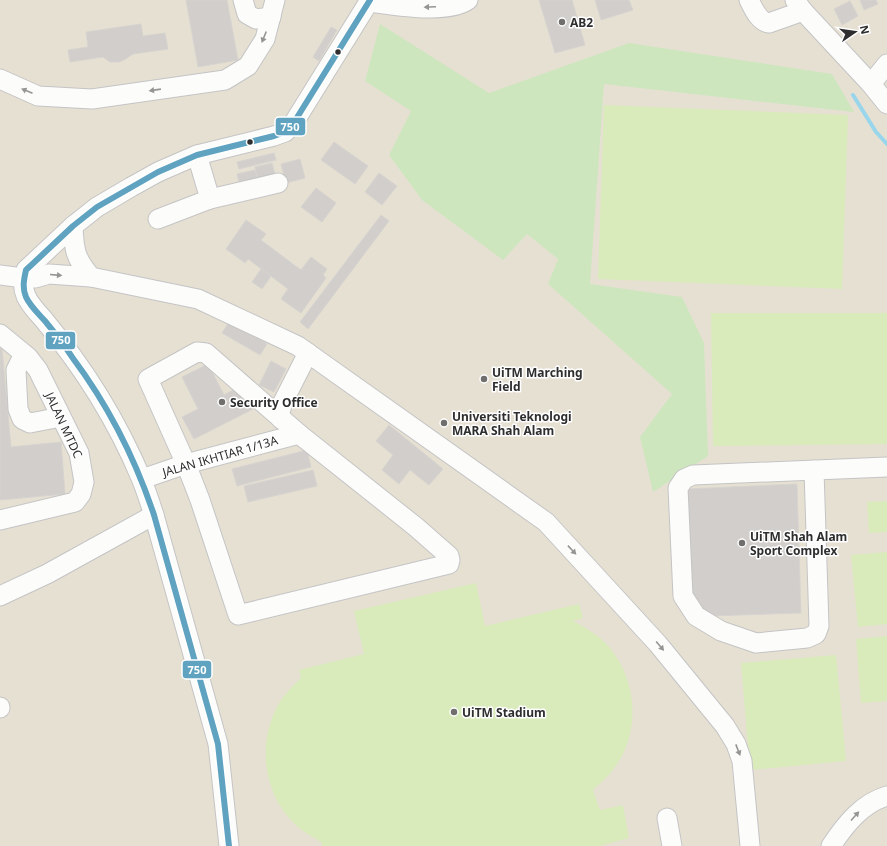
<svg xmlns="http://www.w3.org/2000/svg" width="887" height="846" font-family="'Noto Sans',sans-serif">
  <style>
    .education { fill: #e6e0d3 }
    .green { fill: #cee6be }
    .pitch { fill: #d9eabb }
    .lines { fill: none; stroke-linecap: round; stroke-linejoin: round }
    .stream { stroke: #99d6ec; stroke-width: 4 }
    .building { fill: #d1cecb; stroke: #d7d4d0 }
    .minor-casing { stroke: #c5c4c5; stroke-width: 21 }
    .minor { stroke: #fcfcfb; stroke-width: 19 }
    .bus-1-casing { stroke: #fff; stroke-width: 9 }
    .bus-1 { stroke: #60a3c1; stroke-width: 6 }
    .oneway { fill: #959594 }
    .poi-dot { fill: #706f6e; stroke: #fff; stroke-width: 1.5 }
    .bus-dot { fill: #2e2e2e; stroke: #fff; stroke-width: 1.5 }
    .labels { text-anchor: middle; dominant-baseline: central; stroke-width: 3; stroke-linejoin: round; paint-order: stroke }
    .poi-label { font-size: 12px; font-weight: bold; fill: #2e2e2e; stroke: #fff; text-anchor: start }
    .street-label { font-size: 12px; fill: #2e2e2e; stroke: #fff }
    .line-badge { stroke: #fff; stroke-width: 1.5 }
    .badge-label { font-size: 11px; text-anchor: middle; font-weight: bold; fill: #fff }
  </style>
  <rect width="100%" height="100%" fill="#ece8e4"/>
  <rect class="education" x="0" y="0" width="887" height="846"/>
  <path class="green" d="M380 24 489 93 629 43 832 74 854 112 604 84 590 284 682 297 704 343 708 456 653 492 640 437 672 394 548 284 558 259 527 234 503 260 422 200 389 155 411 111 365 81Z"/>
  <g class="pitch">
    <path d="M604 105 848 115 842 289 598 279Z"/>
    <path d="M711 313H887V444L713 446Z"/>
    <path d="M887 501V532L869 533 867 502Z"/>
    <path d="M887 552V624L858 627 851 555Z"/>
    <path d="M476 583 485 626 579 604 583 618 573 621C583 626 593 632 601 639 638 672 643 732 613 770 607 778 600 783 593 790L600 810 623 805 629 838 599 846H322L321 842C313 837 305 833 298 827 264 797 257 748 276 709 282 697 291 687 301 678L299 670 364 654 354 611Z"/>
    <path d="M887 636V701L861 703 856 639Z"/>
    <path d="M836 655 846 761 750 770 741 663Z"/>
  </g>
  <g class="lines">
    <path class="stream" d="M853 95 876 132 887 144"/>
  </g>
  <g class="building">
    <path d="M186 0H227L238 60 198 67Z"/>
    <path d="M539 0H572L585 45 555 53Z"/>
    <path d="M595 0H629L633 10 601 20Z"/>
    <path d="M860 0H876L878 4 864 10Z"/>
    <path d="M850 1 858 16 842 25 834 9Z"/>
    <path d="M141 24 143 36 165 33 168 49 133 54 124 60 119 62H110L103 57 70 62 68 50 88 47 86 32Z"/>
    <path d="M331 27 337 30 319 61 313 57Z"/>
    <path d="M334 142 368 166 355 184 321 160Z"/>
    <path d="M274 153 276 160 239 169 237 162Z"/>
    <path d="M300 159 305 178 286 183 281 164Z"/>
    <path d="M272 163 277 182 259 186 255 167Z"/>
    <path d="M255 170 258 181 240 186 237 174Z"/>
    <path d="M379 173 397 186 382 205 365 192Z"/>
    <path d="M316 188 336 203 322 222 301 207Z"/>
    <path d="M381 215 389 221 308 329 300 322Z"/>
    <path d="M246 220 266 234 261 240 301 270 311 257 327 269 323 275 326 278 301 313 281 299 288 289 248 259 245 263 226 249Z"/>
    <path d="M261 269 271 276 262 289 252 282Z"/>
    <path d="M229 322 267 344 260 355 222 333Z"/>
    <path d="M0 348 2 349 11 447 61 442 65 494 0 500Z"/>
    <path d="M271 361 286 369 274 392 259 385Z"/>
    <path d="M208 364 224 395 241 386 253 409 194 439 182 417 198 409 182 377Z"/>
    <path d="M389 425 443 469 429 485 410 470 399 484 382 470 393 455 376 441Z"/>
    <path d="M307 450 311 467 237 486 232 469Z"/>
    <path d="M313 470 317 486 248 502 244 486Z"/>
    <path d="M797 484 801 613 710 616 686 596V489Z"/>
  </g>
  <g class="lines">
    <defs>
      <g id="minor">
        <path d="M243 0 247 14 256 19 271 17"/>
        <path d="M749 0C753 8 759 22 769 23L803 11"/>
        <path d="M795 0 803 11 871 84 887 104"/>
        <path d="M369 2C394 5 446 15 468 0"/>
        <path d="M0 79 38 96 92 99 225 80 248 66 265 39 275 0"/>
        <path d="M871 84 887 64"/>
        <path d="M197 155 210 199 278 183"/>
        <path d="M158 219 210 199"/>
        <path d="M73 226C74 250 75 258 91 277"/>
        <path d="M0 275 23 278H35L49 274 91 277 198 299 298 346 546 522 658 644 725 726 736 744 742 761 750 846"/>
        <path d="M0 334 28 357 38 370 79 453 84 482 81 494 75 502 0 520"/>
        <path d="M197 352 206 353 299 434 416 527 449 556 450 560 449 564 238 615 200 500 186 464 148 379Z"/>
        <path d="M24 354 16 370 18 409 22 419 30 423 61 417"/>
        <path d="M281 419 280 412 283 402 308 353"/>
        <path d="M814 470 819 626 816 634 807 638 756 643 721 631 696 616 683 596 678 488 684 479 693 475 887 467"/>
        <path d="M142 479 186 464 299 434"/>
        <path d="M0 596 47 574 154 515"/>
        <path d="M0 707V708"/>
        <path d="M667 818 672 846"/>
        <path d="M229 846 218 744 154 515C150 503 146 490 141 478 117 421 84 368 44 320 30 304 18 293 26 270L73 226 97 207 131 187 158 172 197 155 274 136 285 132 293 124 370 0"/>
        <path d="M831 846C845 825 862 803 887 796"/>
      </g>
    </defs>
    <use href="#minor" class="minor-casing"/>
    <use href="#minor" class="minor"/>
    <defs>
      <path id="bus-1" d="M229 846 218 744 154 515C135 458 108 405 72 357 64 344 54 332 45 321 38 313 30 306 26 297 22 288 24 279 26 270L73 226 97 207 158 172 197 155 274 136 285 132 293 124 370 0"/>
    </defs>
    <use href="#bus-1" class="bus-1-casing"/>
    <use href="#bus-1" class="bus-1"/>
  </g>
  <defs><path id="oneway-solid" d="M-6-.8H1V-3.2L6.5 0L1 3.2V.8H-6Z"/></defs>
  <g class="oneway">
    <use href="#oneway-solid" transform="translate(430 7) rotate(178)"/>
    <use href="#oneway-solid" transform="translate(264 37) rotate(112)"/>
    <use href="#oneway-solid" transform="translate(155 90) rotate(172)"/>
    <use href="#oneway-solid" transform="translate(27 91) rotate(-157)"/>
    <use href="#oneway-solid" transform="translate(56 275) rotate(5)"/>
    <use href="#oneway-solid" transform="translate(572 550) rotate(47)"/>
    <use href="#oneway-solid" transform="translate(660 646) rotate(50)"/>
    <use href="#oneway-solid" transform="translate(738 750) rotate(69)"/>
    <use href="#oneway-solid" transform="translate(855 816) rotate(-48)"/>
  </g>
  <g class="poi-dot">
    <circle cx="562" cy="22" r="4"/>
    <circle cx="484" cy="379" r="4"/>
    <circle cx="222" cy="402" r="4"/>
    <circle cx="444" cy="423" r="4"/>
    <circle cx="742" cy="543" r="4"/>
    <circle cx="454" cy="712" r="4"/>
  </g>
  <g class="bus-dot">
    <circle cx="338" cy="52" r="3.5"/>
    <circle cx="250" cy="142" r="3.5"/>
  </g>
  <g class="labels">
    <g class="poi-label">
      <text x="570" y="22">AB2</text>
      <text x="492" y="372">UiTM Marching<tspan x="492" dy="14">Field</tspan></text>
      <text x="230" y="402">Security Office</text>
      <text x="452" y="416">Universiti Teknologi<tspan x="452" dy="14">MARA Shah Alam</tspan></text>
      <text x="750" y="536">UiTM Shah Alam<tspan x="750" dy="14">Sport Complex</tspan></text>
      <text x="462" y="712">UiTM Stadium</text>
    </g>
    <g class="street-label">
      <text transform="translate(64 425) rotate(65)">JALAN MTDC</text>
      <text transform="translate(220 456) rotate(-16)">JALAN IKHTIAR 1/13A</text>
    </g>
  </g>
  <g class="line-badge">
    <rect x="275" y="117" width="31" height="19" rx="4" fill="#60a3c1"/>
    <rect x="45" y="331" width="31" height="19" rx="4" fill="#60a3c1"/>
    <rect x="182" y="660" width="30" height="19" rx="4" fill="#60a3c1"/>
  </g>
  <g class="badge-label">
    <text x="290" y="131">750</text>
    <text x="61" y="344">750</text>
    <text x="197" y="674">750</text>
  </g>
  <g transform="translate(855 32) rotate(77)" stroke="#ffffff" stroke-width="3" paint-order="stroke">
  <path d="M0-3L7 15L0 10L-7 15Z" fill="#2e2e2e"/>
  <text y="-6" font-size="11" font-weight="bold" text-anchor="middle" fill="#2e2e2e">N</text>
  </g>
</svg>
